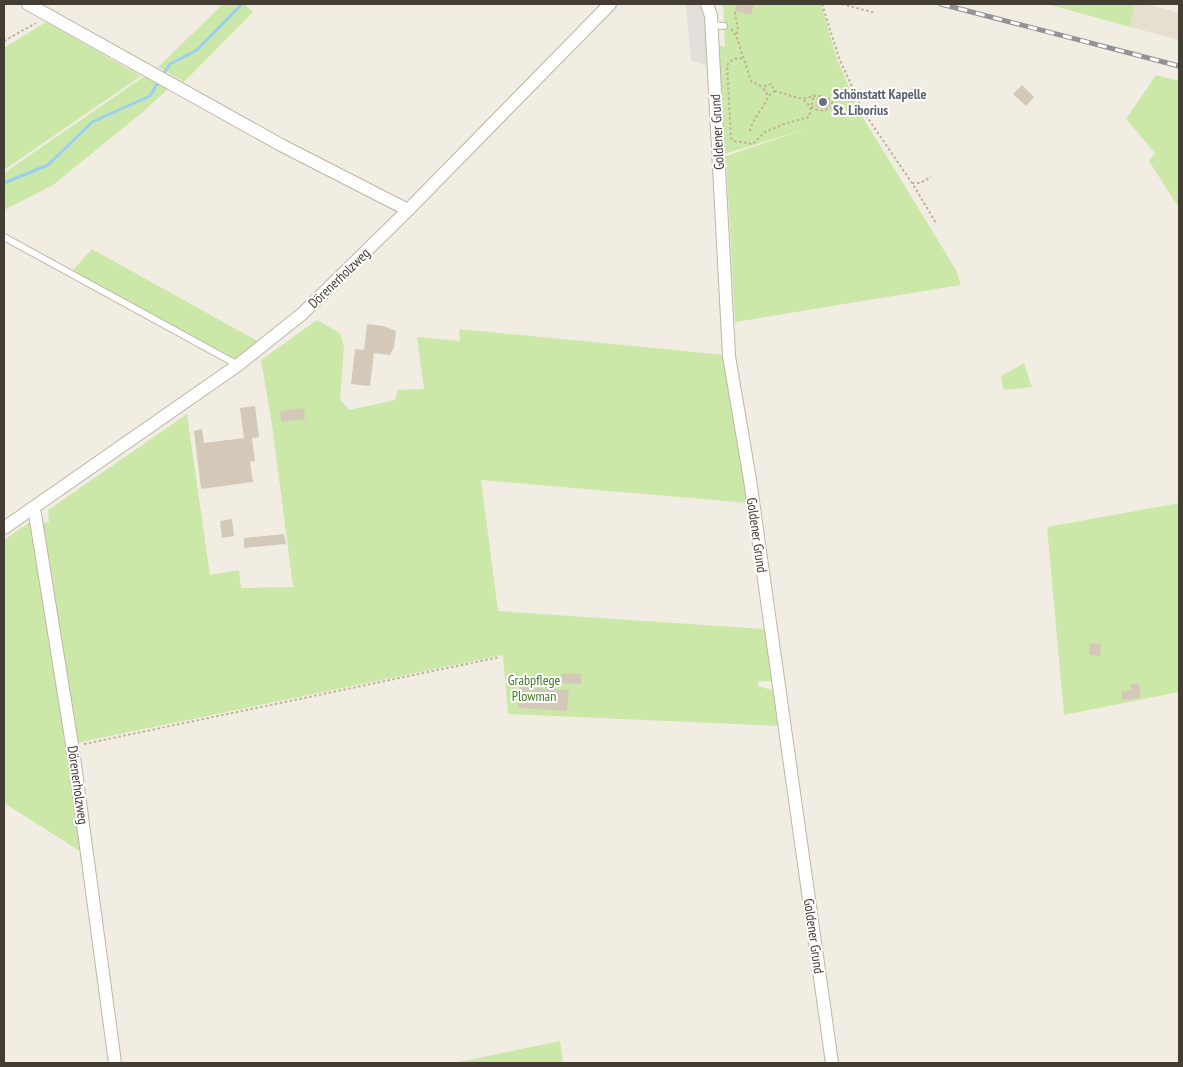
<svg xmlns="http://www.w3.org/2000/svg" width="1183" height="1067" font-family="'PT Sans Narrow',sans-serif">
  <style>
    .residential { fill: #e6dfd0 }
    .green { fill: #cce8a9 }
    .parking { fill: #e2dfdb }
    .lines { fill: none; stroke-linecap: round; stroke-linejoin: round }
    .stream { stroke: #9bcff2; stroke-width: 3 }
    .building { fill: #d4c9b8 }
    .lane-casing { stroke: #beb5a5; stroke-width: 8 }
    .street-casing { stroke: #beb5a5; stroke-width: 14 }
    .path { stroke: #c0b196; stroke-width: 2; stroke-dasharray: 2.5 2.5; stroke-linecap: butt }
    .lane { stroke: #fff; stroke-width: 6 }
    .street { stroke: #fff; stroke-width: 12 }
    .rail-casing { stroke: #939393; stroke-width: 5 }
    .rail { stroke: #fff; stroke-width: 3; stroke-dasharray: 9; stroke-linecap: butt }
    .worship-dot { fill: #6b7280; stroke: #fff; stroke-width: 2 }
    .labels { text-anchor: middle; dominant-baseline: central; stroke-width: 4; stroke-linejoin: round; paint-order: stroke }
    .worship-label { font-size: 14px; font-weight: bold; fill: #5b616d; stroke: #fff; text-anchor: start }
    .street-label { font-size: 14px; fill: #443d33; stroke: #fff }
    .park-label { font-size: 14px; fill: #447725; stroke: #fff }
  </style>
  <rect width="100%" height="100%" fill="#f2ede3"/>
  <path class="residential" d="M1135 4H1147L1179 13V40L1130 27Z"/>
  <g class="green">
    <path d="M223 4H244L253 12 184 82 158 67Z"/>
    <path d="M723 4H821L837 59 859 111 956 270 961 285 735 322 726 156 809 128 725 154 719 46H725Z"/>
    <path d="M1047 4H1135L1130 27Z"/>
    <path d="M46 22 141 76 4 170V48Z"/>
    <path d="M146 75 169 88 144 111 53 185 4 210V173Z"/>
    <path d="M1156 75 1179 81V204L1177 205 1149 161 1155 153 1126 119Z"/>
    <path d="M92 249 261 343 236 363 72 271Z"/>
    <path d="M317 320 340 333 344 347 340 399 349 410 395 400 398 390 424 389 417 337 460 341 459 329 725 355 748 503 481 480 498 611 765 629 772 681H758V686L775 691 780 726 508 714 503 655 76 743 42 523 49 522 48 510 187 414 210 575 239 570 241 588 293 587 272 425 261 360Z"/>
    <path d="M1024 363 1032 387 1003 390 1001 376Z"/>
    <path d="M1179 503V692L1064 715 1047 527Z"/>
    <path d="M33 520 83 853 4 803V540Z"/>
    <path d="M560 1041 563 1063H454Z"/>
  </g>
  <path class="parking" d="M686 4H705L711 67 691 60Z"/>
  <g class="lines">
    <g class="stream">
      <path d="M162 76 170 64 197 50 242 4"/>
      <path d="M4 183 48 165 92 122 150 96 159 81"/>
    </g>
  </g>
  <g class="building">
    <path d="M736 4H754L751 15 735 11Z"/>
    <path d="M1022 85 1034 97 1026 106 1013 94Z"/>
    <path d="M817 97 828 100 831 103 830 107 826 109 815 106Z"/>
    <path d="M367 324 383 326 396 331 394 347 390 355 374 353 370 386 351 384 355 349 364 350Z"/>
    <path d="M255 406 259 437 252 438 255 461 250 462 253 482 201 489 194 431 202 429 204 443 244 438 240 408Z"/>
    <path d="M304 408 305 419 281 422 280 411Z"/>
    <path d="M232 519 234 536 222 538 220 521Z"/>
    <path d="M284 534 286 544 244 548V538Z"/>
    <path d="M1090 643 1101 644 1100 656 1089 655Z"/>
    <path d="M562 673 582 674 581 684 561 683Z"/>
    <path d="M1139 683 1141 698 1122 700 1121 691 1131 690 1130 684Z"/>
    <path d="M520 687 569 690 567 711 518 708Z"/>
  </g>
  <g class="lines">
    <defs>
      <g id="lane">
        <path d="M711 25 724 26"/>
        <path d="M4 237 238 365"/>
      </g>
      <g id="street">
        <path d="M28 4 281 145 408 210"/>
        <path d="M707 4 711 16 729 356 750 480 832 1063"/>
        <path d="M31 509 35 514 74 757 115 1063"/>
        <path d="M4 528 238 365 302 314 408 210 610 4"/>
      </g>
    </defs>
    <use href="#lane" class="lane-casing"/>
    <use href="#street" class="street-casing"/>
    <g class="path">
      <path d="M822 4 839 58 863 111 912 183 936 223"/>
      <path d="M842 4 875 13"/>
      <path d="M735 12 738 30 736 35"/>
      <path d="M731 29 736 35 751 81 763 87"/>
      <path d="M4 41 36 23"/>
      <path d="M742 58 733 59 727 65 731 138 734 141 753 144 765 132 787 123 809 117 814 94"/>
      <path d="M775 91 768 96 763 87 771 84 775 91C783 93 794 98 803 98 814 97 823 92 832 102L831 108C818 114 810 107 802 98"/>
      <path d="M750 131C753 117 764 109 768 96"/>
      <path d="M912 183H920L931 177"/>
      <path d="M84 744 500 657"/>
    </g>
    <use href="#lane" class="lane"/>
    <use href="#street" class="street"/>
    <defs>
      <path id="rail" d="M941 4 1179 66"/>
    </defs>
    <use href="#rail" class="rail-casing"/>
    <use href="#rail" class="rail"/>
  </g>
  <circle class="worship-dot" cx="823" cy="102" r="5"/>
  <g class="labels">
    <g class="worship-label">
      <text x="833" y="94">Schönstatt Kapelle<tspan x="833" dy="16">St. Liborius</tspan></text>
    </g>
    <g class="street-label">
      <text transform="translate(717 132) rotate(-93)">Goldener Grund</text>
      <text transform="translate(339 278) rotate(-44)">Dörenerholzweg</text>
      <text transform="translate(757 535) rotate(82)">Goldener Grund</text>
      <text transform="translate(78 785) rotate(82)">Dörenerholzweg</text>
      <text transform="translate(814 936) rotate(82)">Goldener Grund</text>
    </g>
    <g class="park-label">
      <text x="534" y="680">Grabpflege<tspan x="534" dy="16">Plowman</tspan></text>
    </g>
  </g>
  <rect width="1183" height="1067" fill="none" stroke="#443d33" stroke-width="10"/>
</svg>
